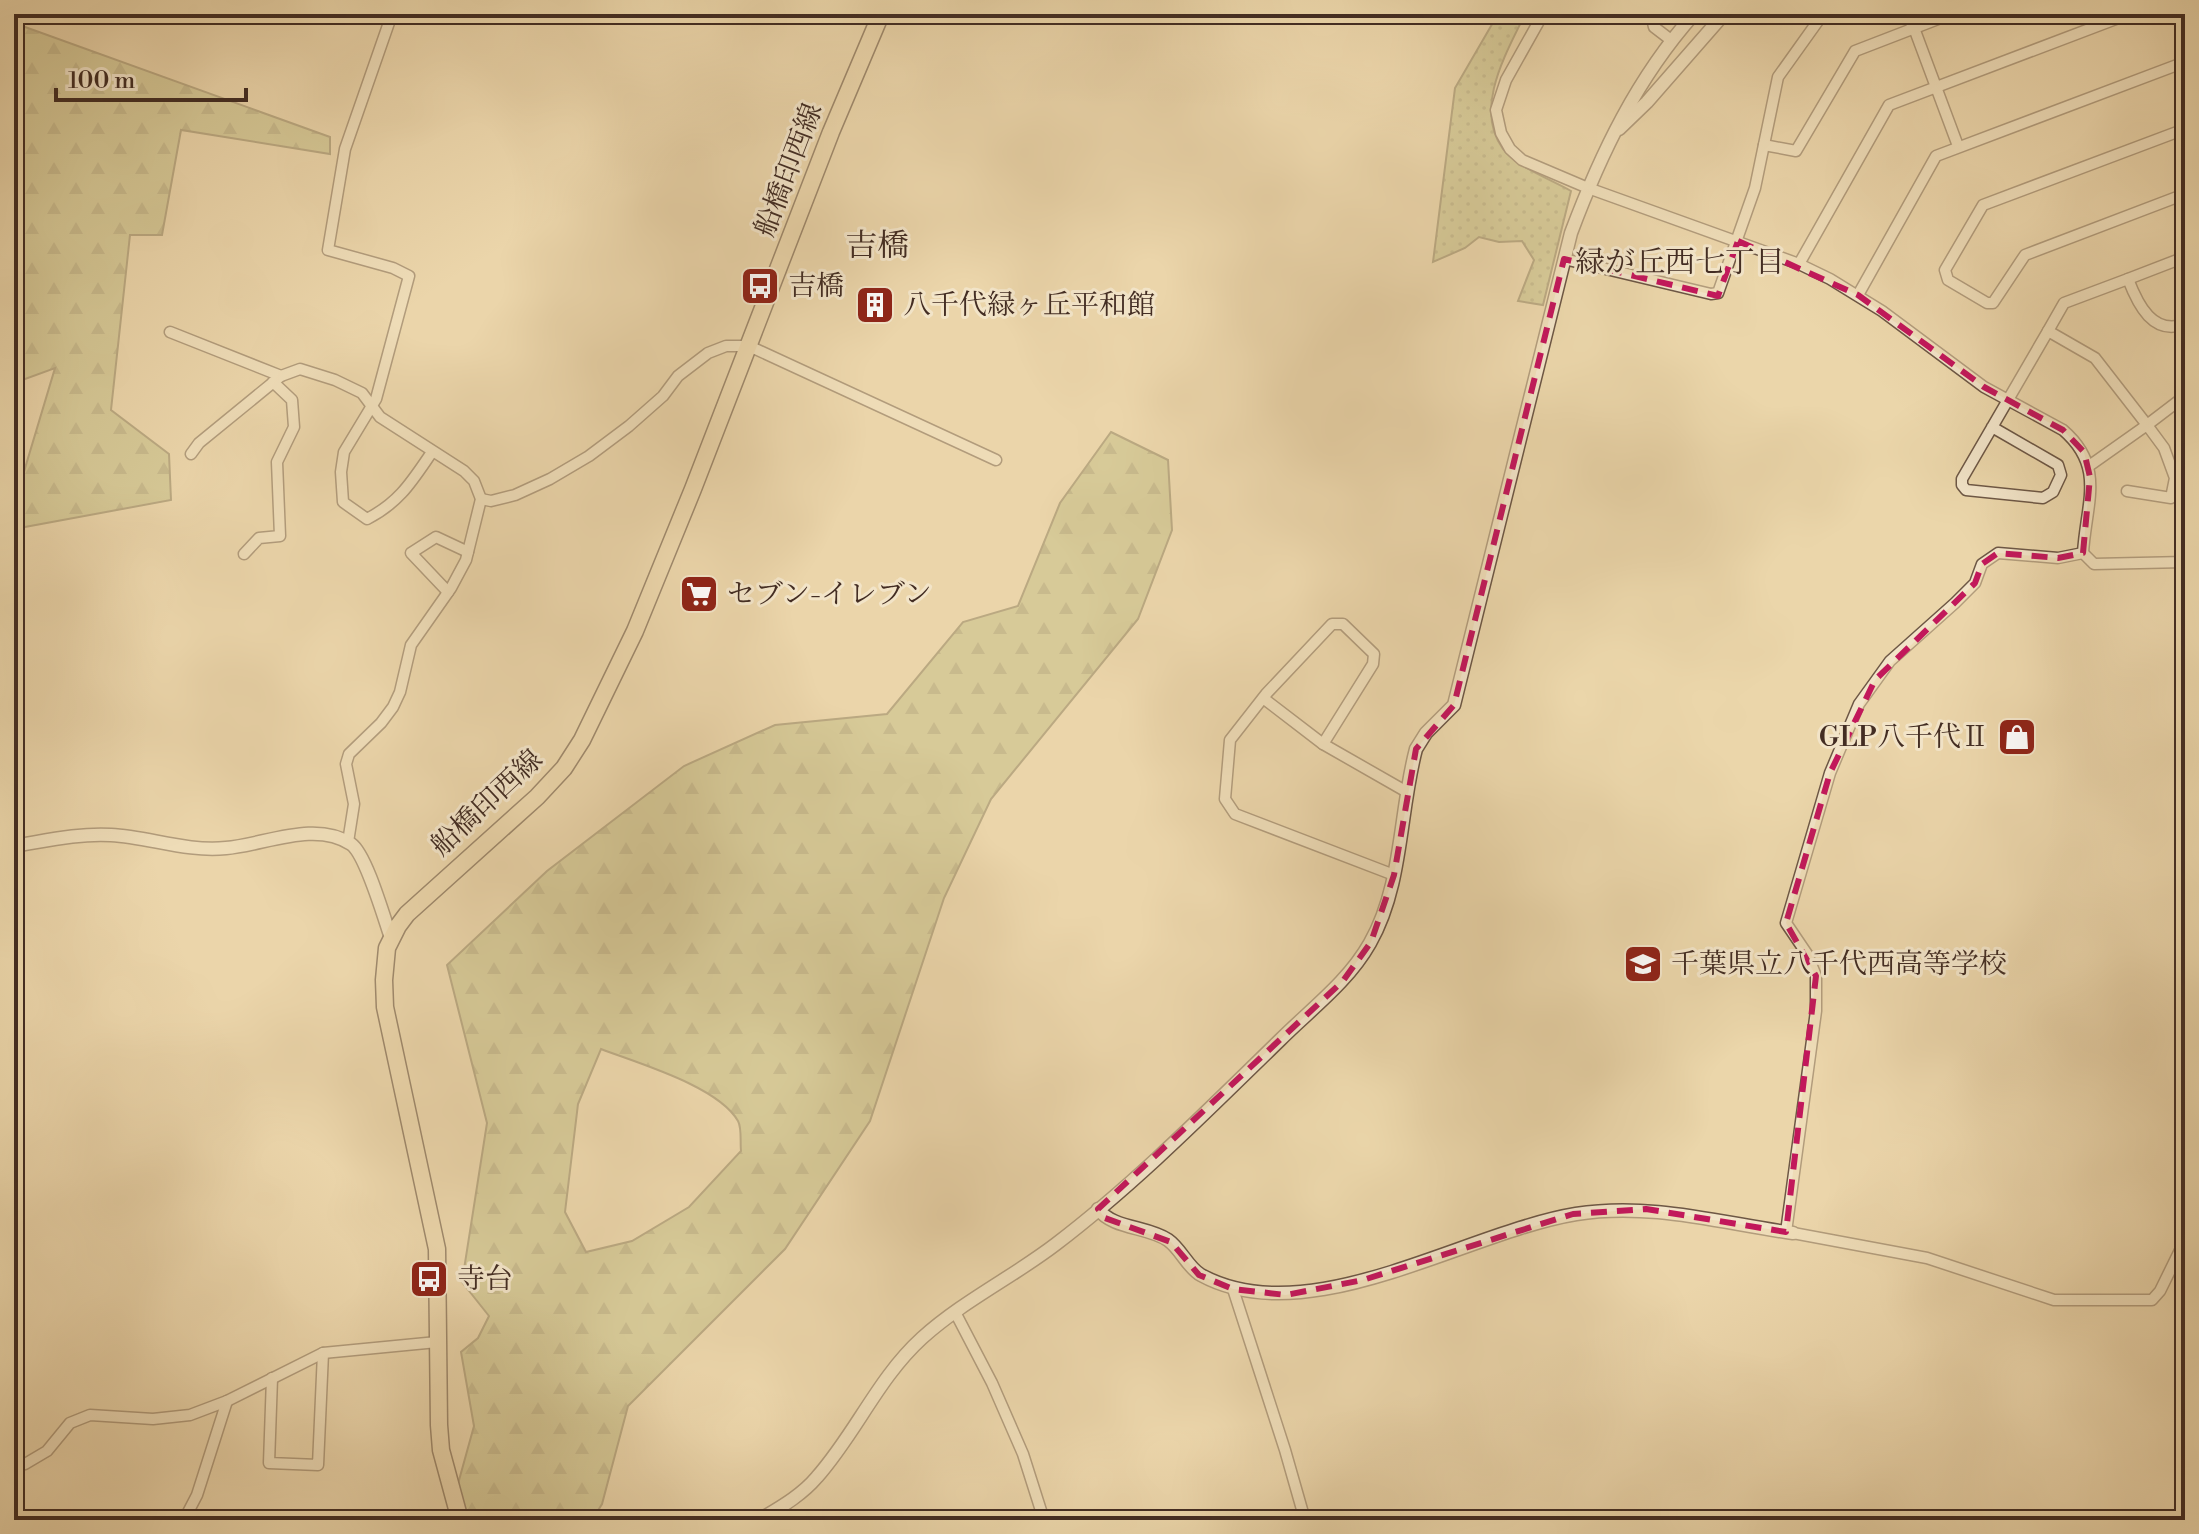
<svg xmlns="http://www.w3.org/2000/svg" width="2199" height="1534" font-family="'Libre Bodoni','Noto Serif JP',serif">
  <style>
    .forest { fill: url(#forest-firs); stroke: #817453; stroke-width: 2; fill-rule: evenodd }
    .park { fill: url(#park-dots); stroke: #817453; stroke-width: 2 }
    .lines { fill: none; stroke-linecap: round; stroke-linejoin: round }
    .minor-casing { stroke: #6d5745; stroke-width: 13 }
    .tertiary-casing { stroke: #6d5745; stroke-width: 15 }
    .primary-casing { stroke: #432d23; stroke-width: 19 }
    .minor { stroke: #f2e4c8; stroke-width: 10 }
    .tertiary { stroke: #f2e4c8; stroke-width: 12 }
    .primary { stroke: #ebd6aa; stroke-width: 16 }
    .marked { fill: none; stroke: #c2185b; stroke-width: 6; stroke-dasharray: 16 10; stroke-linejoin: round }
    .labels { text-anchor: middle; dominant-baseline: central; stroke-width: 6; stroke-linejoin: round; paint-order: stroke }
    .street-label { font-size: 28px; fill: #432d23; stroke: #f2e4c8 }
    .poi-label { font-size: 28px; fill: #432d23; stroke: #f2e4c8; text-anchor: start }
    .neighbourhood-label { font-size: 30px; fill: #432d23; stroke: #f2e4c8 }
    .quarter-label { font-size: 32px; fill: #432d23; stroke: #f2e4c8 }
  </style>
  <defs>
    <pattern id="forest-firs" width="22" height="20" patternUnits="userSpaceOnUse" patternTransform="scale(2)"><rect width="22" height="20" fill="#bfbc83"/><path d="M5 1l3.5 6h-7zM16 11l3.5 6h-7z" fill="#9d996b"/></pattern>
    <pattern id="park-dots" width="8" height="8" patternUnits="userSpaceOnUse" patternTransform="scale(2)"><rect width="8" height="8" fill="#bfbc83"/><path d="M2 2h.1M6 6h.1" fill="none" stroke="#9d996b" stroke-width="1.8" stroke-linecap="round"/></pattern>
  </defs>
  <rect width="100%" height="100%" fill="#ebd6aa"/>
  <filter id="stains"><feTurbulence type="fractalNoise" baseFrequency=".0025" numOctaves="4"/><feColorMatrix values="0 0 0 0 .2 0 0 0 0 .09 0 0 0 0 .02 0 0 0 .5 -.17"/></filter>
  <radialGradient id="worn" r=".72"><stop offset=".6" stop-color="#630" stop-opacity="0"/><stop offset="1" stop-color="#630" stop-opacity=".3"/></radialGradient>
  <g class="forest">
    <path d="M14 23 330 137V154L181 130 162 235H130L111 410 169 454 171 500 14 529V505L55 368 14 383Z"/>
    <path d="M1111 432 1168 460 1172 530 1138 619 991 799 944 898 870 1121 785 1249 628 1406 602 1504 592 1520H448L474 1426 461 1352 478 1338 489 1316 462 1282 487 1123 447 965 547 871 684 766 775 725 887 714 963 622 1018 606 1060 503ZM601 1049C637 1063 718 1086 738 1121 742 1128 740 1142 741 1151L689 1207 632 1241 586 1252 565 1212 578 1104Z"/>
  </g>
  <path class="park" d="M1498 14H1525C1507 52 1473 108 1503 149 1515 166 1552 180 1571 191L1543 305 1518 301 1534 260 1522 241 1499 242 1479 237 1465 248 1433 262 1455 88Z"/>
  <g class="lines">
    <defs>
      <g id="minor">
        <path d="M392 14 345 149 328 250 393 268 409 276 376 399 344 452 341 472 343 502 367 519C400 502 412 481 432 452"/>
        <path d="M1543 14 1506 80 1496 110 1501 133 1510 149 1522 160 1588 188 1799 264 1830 279 1882 311 1984 387 2063 430C2106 467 2086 503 2083 553L2094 564 2185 562"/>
        <path d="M1651 14 1654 27 1671 40"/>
        <path d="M1906 14 1914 28 1958 146"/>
        <path d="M2185 129 1983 205 1945 270 1948 280 1987 303H1993L2025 255 2185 194"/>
        <path d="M1764 145 1796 151 1855 51 1951 14"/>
        <path d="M1564 259 1711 294 1718 293 1755 188 1778 77 1823 14"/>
        <path d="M1799 264 1889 105 2129 14"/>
        <path d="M2128 279 2185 257"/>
        <path d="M1858 295 1936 156 2185 62"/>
        <path d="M2048 331 2064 303 2128 279C2138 305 2153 336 2185 324"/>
        <path d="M170 332 281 376"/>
        <path d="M1992 427 2058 465 2061 475 2053 492 2043 498 1966 490 1962 485V479C1991 430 2019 380 2048 331L2095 358 2147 425 2185 396"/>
        <path d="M191 454 199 443 281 376 300 369 335 380 362 393 380 417 464 471 474 481 481 499 466 560 451 588 411 645 400 692 393 707 381 723 349 754 346 764 354 804 348 842"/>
        <path d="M2089 466 2147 425 2164 448 2175 478 2171 498 2127 491"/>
        <path d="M481 499 491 501 515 495 550 479 589 456 629 426 663 396 678 376 708 353 726 346H749L996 460"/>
        <path d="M244 554 259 538 280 536 277 462 294 427 292 400 273 382"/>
        <path d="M448 592 411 553 436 537 468 552"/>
        <path d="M1263 698 1323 744 1373 664 1374 654 1343 624H1332L1266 694 1230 740 1225 799 1235 814 1394 875"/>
        <path d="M1323 744 1407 792"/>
        <path d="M1786 1232 1816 1011V976L1807 954 1786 923 1830 773 1859 704 1890 661 1955 603 1975 583 1982 564 1998 553 2058 558 2083 553"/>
        <path d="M1793 1233 1927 1258 2054 1300H2152L2160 1291 2185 1240"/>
        <path d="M1233 1289 1285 1450 1305 1520"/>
        <path d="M955 1312 992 1383 1023 1454 1044 1520"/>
        <path d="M272 1378 269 1463 318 1465 323 1353"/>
        <path d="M14 1467 25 1464 47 1451 70 1423 90 1415 153 1419 190 1415 227 1401 323 1353 437 1342"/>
        <path d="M184 1520 197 1495 227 1401"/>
      </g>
      <g id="tertiary">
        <path d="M1619 129 1647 102 1724 14"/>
        <path d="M14 846C45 841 79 833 111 835 149 837 186 852 226 848 264 845 315 820 351 844 366 854 384 918 391 938"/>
        <path d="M1098 1209C1113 1229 1147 1226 1168 1240 1181 1249 1188 1268 1201 1275 1308 1334 1466 1232 1576 1214 1650 1202 1721 1223 1793 1233"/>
        <path d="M759 1520C779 1508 801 1496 817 1477 856 1433 878 1378 922 1338 963 1301 1013 1277 1056 1244 1136 1183 1208 1110 1280 1040 1311 1009 1348 982 1370 943 1403 885 1399 813 1416 749L1426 733 1454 705 1571 233C1601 153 1637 78 1694 14"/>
      </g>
      <path id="primary" d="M460 1520 441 1450 439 1425 437 1249 385 1007 384 980 387 948 398 926 407 914 537 797 564 768 582 740 635 631 693 489 831 132 881 14"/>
    </defs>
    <use href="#minor" class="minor-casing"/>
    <use href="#tertiary" class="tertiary-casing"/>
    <use href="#primary" class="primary-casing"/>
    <use href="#minor" class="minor"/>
    <use href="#tertiary" class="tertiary"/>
    <use href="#primary" class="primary"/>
  </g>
  <path d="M0 0H2199V1534H0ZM1738 241 1858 295 1984 387 2063 430 2084 452 2090 477 2083 553 2058 558 1998 553 1982 564 1975 583 1875 680 1830 773 1786 923 1816 976 1786 1232 1646 1209 1573 1214 1363 1280 1286 1295 1233 1289 1199 1275 1171 1242 1105 1218 1098 1209 1343 981 1371 942 1394 875 1416 749 1454 705 1564 259 1718 296Z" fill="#ebd6aa" fill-opacity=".55" fill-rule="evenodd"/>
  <path class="marked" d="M1738 241 1858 295 1984 387 2063 430 2084 452 2090 477 2083 553 2058 558 1998 553 1982 564 1975 583 1875 680 1830 773 1786 923 1816 976 1786 1232 1646 1209 1573 1214 1363 1280 1286 1295 1233 1289 1199 1275 1171 1242 1105 1218 1098 1209 1343 981 1371 942 1394 875 1416 749 1454 705 1564 259 1718 296Z"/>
  <defs>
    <symbol id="bus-square" viewBox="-11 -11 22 22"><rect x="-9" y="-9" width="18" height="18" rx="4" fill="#8f2418" stroke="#f2e4c8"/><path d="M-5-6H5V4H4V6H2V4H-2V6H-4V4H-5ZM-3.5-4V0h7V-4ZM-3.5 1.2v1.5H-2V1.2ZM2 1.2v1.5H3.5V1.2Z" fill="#fff"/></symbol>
    <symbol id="building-square" viewBox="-11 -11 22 22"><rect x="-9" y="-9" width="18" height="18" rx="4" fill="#8f2418" stroke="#f2e4c8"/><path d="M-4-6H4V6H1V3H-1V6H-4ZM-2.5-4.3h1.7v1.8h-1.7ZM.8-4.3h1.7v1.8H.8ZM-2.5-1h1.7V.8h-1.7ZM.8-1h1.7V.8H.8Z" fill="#fff"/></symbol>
    <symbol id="supermarket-square" viewBox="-11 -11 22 22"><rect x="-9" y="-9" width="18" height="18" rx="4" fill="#8f2418" stroke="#f2e4c8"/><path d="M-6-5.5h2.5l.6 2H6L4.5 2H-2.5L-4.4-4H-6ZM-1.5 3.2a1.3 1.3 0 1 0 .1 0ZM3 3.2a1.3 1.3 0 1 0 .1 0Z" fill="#fff"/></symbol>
    <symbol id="shop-square" viewBox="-11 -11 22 22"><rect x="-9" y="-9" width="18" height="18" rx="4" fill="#8f2418" stroke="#f2e4c8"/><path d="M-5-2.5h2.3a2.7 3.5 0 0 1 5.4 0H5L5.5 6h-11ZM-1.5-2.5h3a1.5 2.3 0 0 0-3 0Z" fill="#fff"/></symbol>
    <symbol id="school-square" viewBox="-11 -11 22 22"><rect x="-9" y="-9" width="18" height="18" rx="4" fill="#8f2418" stroke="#f2e4c8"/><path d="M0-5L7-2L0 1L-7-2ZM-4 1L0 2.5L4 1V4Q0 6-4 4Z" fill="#fff"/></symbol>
  </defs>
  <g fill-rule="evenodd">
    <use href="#bus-square" x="738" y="264" width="44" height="44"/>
    <use href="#building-square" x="853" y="283" width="44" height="44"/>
    <use href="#supermarket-square" x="677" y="572" width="44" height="44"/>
    <use href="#shop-square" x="1995" y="715" width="44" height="44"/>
    <use href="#school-square" x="1621" y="942" width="44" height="44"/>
    <use href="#bus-square" x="407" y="1257" width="44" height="44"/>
  </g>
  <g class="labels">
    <g class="street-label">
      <text transform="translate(789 170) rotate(-69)">船橋印西線</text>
      <text transform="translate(487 803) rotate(-43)">船橋印西線</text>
    </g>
    <g class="poi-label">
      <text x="788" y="286">吉橋</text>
      <text x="903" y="305">八千代緑ヶ丘平和館</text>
      <text x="727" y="594">セブン-イレブン</text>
      <text x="1989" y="737" text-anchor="end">GLP八千代Ⅱ</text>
      <text x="1671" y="964">千葉県立八千代西高等学校</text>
      <text x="457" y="1279">寺台</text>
    </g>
    <g class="neighbourhood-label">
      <text x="1680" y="263">緑が丘西七丁目</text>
    </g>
    <g class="quarter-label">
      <text x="877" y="246">吉橋</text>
    </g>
  </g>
  <rect width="2199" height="1534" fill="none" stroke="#ebd6aa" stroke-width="48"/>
  <rect x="16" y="16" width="2167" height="1502" fill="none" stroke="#432d23" stroke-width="4"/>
  <rect x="24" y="24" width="2151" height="1486" fill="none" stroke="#432d23" stroke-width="2"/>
  <path d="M56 88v12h190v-12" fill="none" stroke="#432d23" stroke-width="4"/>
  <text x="68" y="88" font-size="24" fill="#432d23" stroke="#f2e4c8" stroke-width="6" paint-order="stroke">100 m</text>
  <rect width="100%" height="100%" filter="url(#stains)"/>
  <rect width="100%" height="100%" fill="url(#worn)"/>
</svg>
